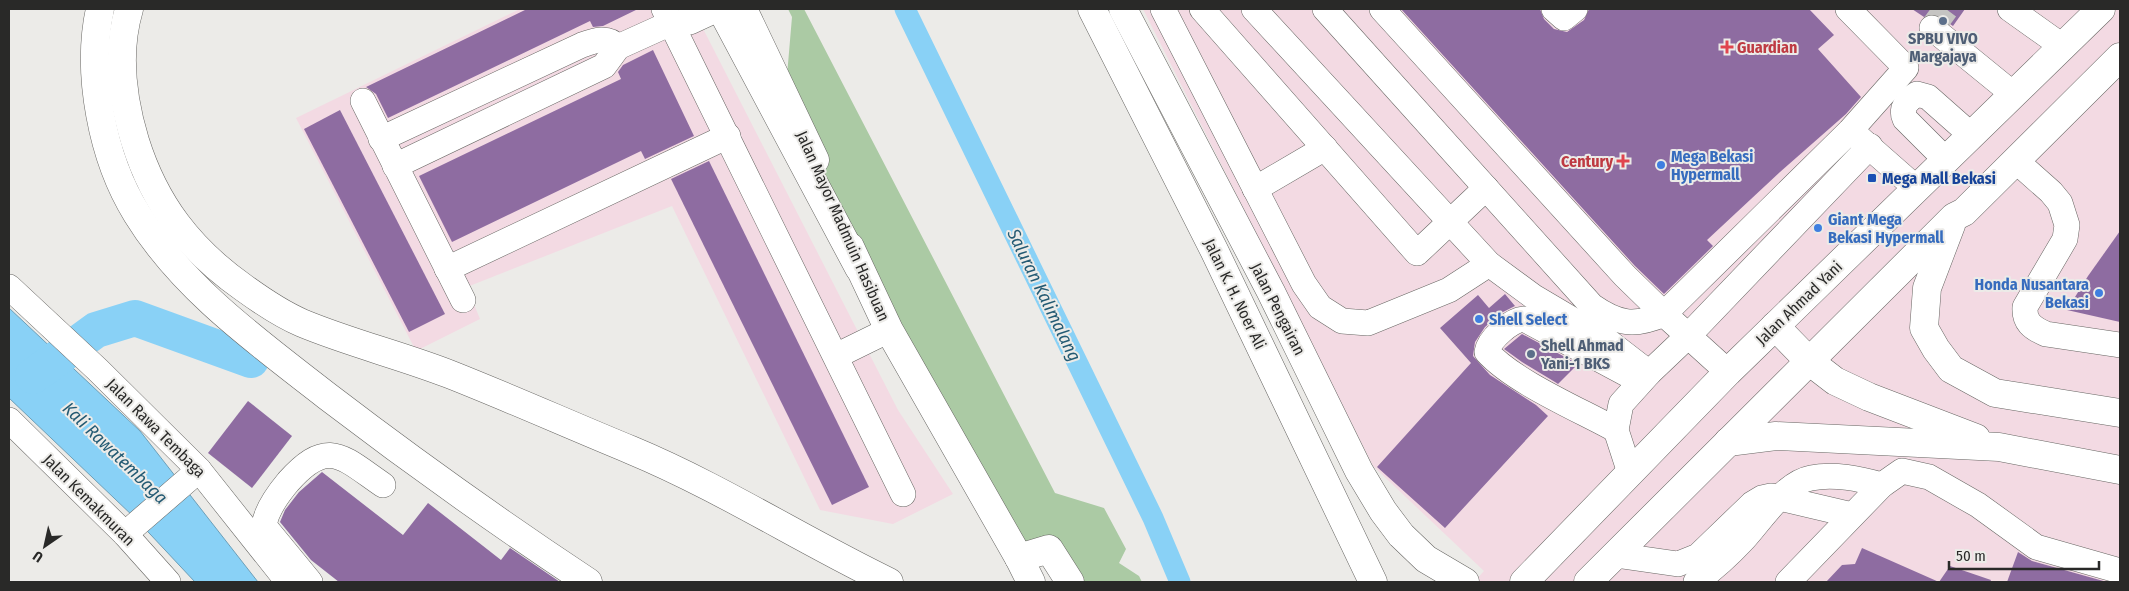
<svg xmlns="http://www.w3.org/2000/svg" width="2129" height="591" font-family="'Fira Sans Condensed',sans-serif">
  <style>
    .commercial { fill: #f3dae3 }
    .green { fill: #abcaa4 }
    .water { fill: #89d1f6; stroke: #6c9fb8 }
    .lines { fill: none; stroke-linecap: round; stroke-linejoin: round }
    .canal { stroke: #89d1f6; stroke-width: 21 }
    .river { stroke: #89d1f6; stroke-width: 36 }
    .building { fill: #8e6ca1 }
    .minor-tunnel { stroke: #c5c4c2; stroke-width: 25; stroke-dasharray: 25 12; stroke-linecap: butt }
    .minor-casing { stroke: #676663; stroke-width: 26 }
    .major-casing { stroke: #676663; stroke-width: 29 }
    .highway-casing { stroke: #676663; stroke-width: 29 }
    .minor { stroke: #fff; stroke-width: 25 }
    .major { stroke: #fff; stroke-width: 28 }
    .highway { stroke: #fff; stroke-width: 28 }
    .service-dot { fill: #5c6f8a; stroke: #ecebe8; stroke-width: 2 }
    .health-dot { fill: #e0444e; stroke: #ecebe8; stroke-width: 2 }
    .shop-dot { fill: #3f7fe0; stroke: #ecebe8; stroke-width: 2 }
    .transit-dot { fill: #1a4fb4; stroke: #ecebe8; stroke-width: 2 }
    .labels { text-anchor: middle; dominant-baseline: central; stroke-width: 4; stroke-linejoin: round; paint-order: stroke }
    .service-label { font-size: 16px; font-weight: bold; fill: #4e5e75; stroke: #ecebe8 }
    .health-label { font-size: 16px; font-weight: bold; fill: #be3a42; stroke: #ecebe8; text-anchor: start }
    .shop-label { font-size: 16px; font-weight: bold; fill: #366cbe; stroke: #ecebe8; text-anchor: start }
    .transit-label { font-size: 16px; font-weight: bold; fill: #164399; stroke: #ecebe8; text-anchor: start }
    .street-label { font-size: 16px; fill: #292928; stroke: #ecebe8 }
    .water-label { font-size: 18px; font-style: italic; fill: #235a73; stroke: #ecebe8 }
  </style>
  <rect width="100%" height="100%" fill="#ecebe8"/>
  <g class="commercial">
    <path d="M520 9H693L898 410 953 494 893 524 820 510 672 206 467 287 480 319 416 351 296 118Z"/>
    <path d="M1143 9H2120V582H1474L1484 571 1373 466Z"/>
  </g>
  <path class="green" d="M788 9H804L1055 493 1104 508 1126 549 1119 563 1139 576 1142 582H1070L1049 549 1019 558 785 99 792 17Z"/>
  <path class="water" d="M9 308 140 431 258 582H195L135 518 9 398Z"/>
  <g class="lines">
    <path class="canal" d="M905 9 1153 518 1180 582"/>
    <path class="river" d="M33 376 96 330 135 318 251 360"/>
  </g>
  <g class="building">
    <path d="M527 9H638L603 26 593 27 590 21 388 118 376 94 366 87Z"/>
    <path d="M1401 9H1540L1544 19 1554 29 1567 32 1584 20 1589 9H1809L1834 35 1818 49 1861 97 1846 114 1780 172 1707 240 1713 246 1664 294 1635 266Z"/>
    <path d="M1912 9H1965L1953 26 1935 14 1924 17Z"/>
    <path d="M653 50 694 136 645 159 641 151 452 242 419 176 621 79 618 72 623 65Z"/>
    <path d="M340 110 445 314 409 332 304 129Z"/>
    <path d="M709 161 869 487 832 505 671 179Z"/>
    <path d="M2120 231V322L2067 310 2088 276Z"/>
    <path d="M1505 294 1515 306 1499 314 1485 327 1475 342 1473 356 1490 375 1536 405 1548 416 1445 528 1377 467 1471 363 1440 328 1478 295 1489 308Z"/>
    <path d="M1522 334 1578 364 1558 384 1555 382 1522 362 1504 349Z"/>
    <path d="M248 401 292 436 252 488 208 453Z"/>
    <path d="M322 472 403 535 428 503 501 560 510 548 560 582H339L311 560 280 522 285 510 299 492Z"/>
    <path d="M1862 548 1939 582H1826L1842 565 1855 564Z"/>
    <path d="M2018 552 2032 561 2107 582H2007Z"/>
    <path d="M1950 566 1991 580 1990 582H1939Z"/>
  </g>
  <g class="lines">
    <path class="minor-tunnel" d="M1932 28 1946 9"/>
    <defs>
      <g id="minor">
        <path d="M664 9 903 494"/>
        <path d="M1163 9 1304 284 1320 307 1342 321 1368 323 1449 290 1489 264 1534 297 1605 339 1649 373"/>
        <path d="M1202 9 1417 253 1486 188"/>
        <path d="M1254 9 1489 264"/>
        <path d="M1325 9 1592 306C1618 324 1634 327 1664 314L1850 131 1906 68 1848 9"/>
        <path d="M1382 9 1625 276 1664 314 1728 372"/>
        <path d="M1554 9 1564 18 1575 9"/>
        <path d="M2010 9 2062 46"/>
        <path d="M1932 28 2013 94"/>
        <path d="M363 101 463 300"/>
        <path d="M1858 137 1916 188"/>
        <path d="M381 139 582 45C595 40 608 36 618 47"/>
        <path d="M1946 160 1905 119C1900 108 1907 100 1917 94L1928 97 1971 135"/>
        <path d="M2016 161 2051 192 2060 203 2067 225 2065 239 2025 307C2024 322 2032 328 2046 334L2120 345"/>
        <path d="M395 166 604 66 618 47 671 23 690 22 718 9"/>
        <path d="M1255 189 1325 148"/>
        <path d="M447 269 728 136"/>
        <path d="M9 287 98 370 199 470 288 582"/>
        <path d="M836 356 889 330"/>
        <path d="M9 420 125 534 168 582"/>
        <path d="M1616 430C1580 410 1514 382 1487 352 1489 339 1511 320 1524 319L1638 380"/>
        <path d="M1630 473 1616 430 1621 404 1649 373 1688 336 1870 146"/>
        <path d="M125 534 199 470"/>
        <path d="M1615 555 1678 564 1698 556 1752 504 1762 498 1771 496 1852 515"/>
        <path d="M310 582 264 526C266 510 278 494 288 482 328 437 342 457 383 485"/>
        <path d="M1696 582C1712 570 1728 556 1742 541 1760 522 1784 483 1811 478 1834 473 1860 479 1882 485"/>
        <path d="M1788 582 1882 485 1902 471 1929 477 1978 505 2036 547 2120 571"/>
      </g>
      <g id="major">
        <path d="M743 9 815 160"/>
        <path d="M1092 9 1214 250 1373 582"/>
        <path d="M1123 9 1271 292 1359 471 1383 511 1401 535 1426 559 1465 582"/>
        <path d="M850 247 889 330 1019 558 1049 549 1070 582"/>
        <path d="M1019 558 1031 582"/>
      </g>
      <g id="highway">
        <path d="M100 9C86 73 102 158 137 214 183 289 258 342 327 396 412 461 499 523 588 582"/>
        <path d="M129 9C116 53 122 98 135 141 155 205 190 250 244 288 262 301 281 314 302 323 350 343 400 355 449 374 510 398 570 425 631 450 720 487 802 540 889 582"/>
        <path d="M721 9 859 268"/>
        <path d="M1951 225 1927 288 1924 328 1936 349 1951 369 1995 393 2120 413"/>
        <path d="M1775 326 1809 361 1835 381 1869 397 1976 438"/>
        <path d="M1728 442 1776 436 1999 447 2120 470"/>
        <path d="M1524 582 1728 372 2101 9"/>
        <path d="M1588 582 1954 217 1964 212 2120 57"/>
      </g>
    </defs>
    <use href="#minor" class="minor-casing"/>
    <use href="#major" class="major-casing"/>
    <use href="#highway" class="highway-casing"/>
    <use href="#minor" class="minor"/>
    <use href="#major" class="major"/>
    <use href="#highway" class="highway"/>
  </g>
  <g class="service-dot">
    <circle cx="1943" cy="21" r="5"/>
    <circle cx="1531" cy="354" r="5"/>
  </g>
  <g class="health-dot">
    <path d="M1724.5 39.5h5v5h5v5h-5v5h-5v-5h-5v-5h5z"/>
    <path d="M1620.5 153.5h5v5h5v5h-5v5h-5v-5h-5v-5h5z"/>
  </g>
  <g class="shop-dot">
    <circle cx="1661" cy="165" r="5"/>
    <circle cx="1818" cy="228" r="5"/>
    <circle cx="2099" cy="293" r="5"/>
    <circle cx="1479" cy="319" r="5"/>
  </g>
  <rect class="transit-dot" x="1867" y="173" width="10" height="10" rx="2.5"/>
  <g class="labels">
    <g class="service-label">
      <text x="1943" y="38">SPBU VIVO<tspan x="1943" dy="18">Margajaya</tspan></text>
      <text x="1541" y="345" text-anchor="start">Shell Ahmad<tspan x="1541" dy="18">Yani-1 BKS</tspan></text>
    </g>
    <g class="health-label">
      <text x="1737" y="47">Guardian</text>
      <text x="1613" y="161" text-anchor="end">Century</text>
    </g>
    <g class="shop-label">
      <text x="1671" y="156">Mega Bekasi<tspan x="1671" dy="18">Hypermall</tspan></text>
      <text x="1828" y="219">Giant Mega<tspan x="1828" dy="18">Bekasi Hypermall</tspan></text>
      <text x="2089" y="284" text-anchor="end">Honda Nusantara<tspan x="2089" dy="18">Bekasi</tspan></text>
      <text x="1489" y="319">Shell Select</text>
    </g>
    <g class="transit-label">
      <text x="1882" y="178">Mega Mall Bekasi</text>
    </g>
    <g class="street-label">
      <text transform="translate(843 226) rotate(66)">Jalan Mayor Madmuin Hasibuan</text>
      <text transform="translate(1235 294) rotate(64)">Jalan K. H. Noer Ali</text>
      <text transform="translate(1799 303) rotate(-44)">Jalan Ahmad Yani</text>
      <text transform="translate(1278 309) rotate(63)">Jalan Pengairan</text>
      <text transform="translate(156 428) rotate(45)">Jalan Rawa Tembaga</text>
      <text transform="translate(89 500) rotate(45)">Jalan Kemakmuran</text>
    </g>
    <g class="water-label">
      <text transform="translate(1044 295) rotate(64)">Saluran Kalimalang</text>
      <text transform="translate(115 453) rotate(44)">Kali Rawatembaga</text>
    </g>
  </g>
  <rect width="2129" height="591" fill="none" stroke="#292928" stroke-width="20"/>
  <g transform="translate(45 546) rotate(214)" stroke="#ecebe8" stroke-width="4" paint-order="stroke">
  <path d="M0-4L9 19L0 12L-9 19Z" fill="#292928"/>
  <text y="-8" font-size="14" font-weight="bold" text-anchor="middle" fill="#292928">U</text>
  </g>
  <path d="M1949 561v8h150v-8" fill="none" stroke="#292928" stroke-width="2.5"/>
  <text x="1956" y="561" font-size="15" fill="#292928" stroke="#ecebe8" stroke-width="4" paint-order="stroke">50 m</text>
</svg>
